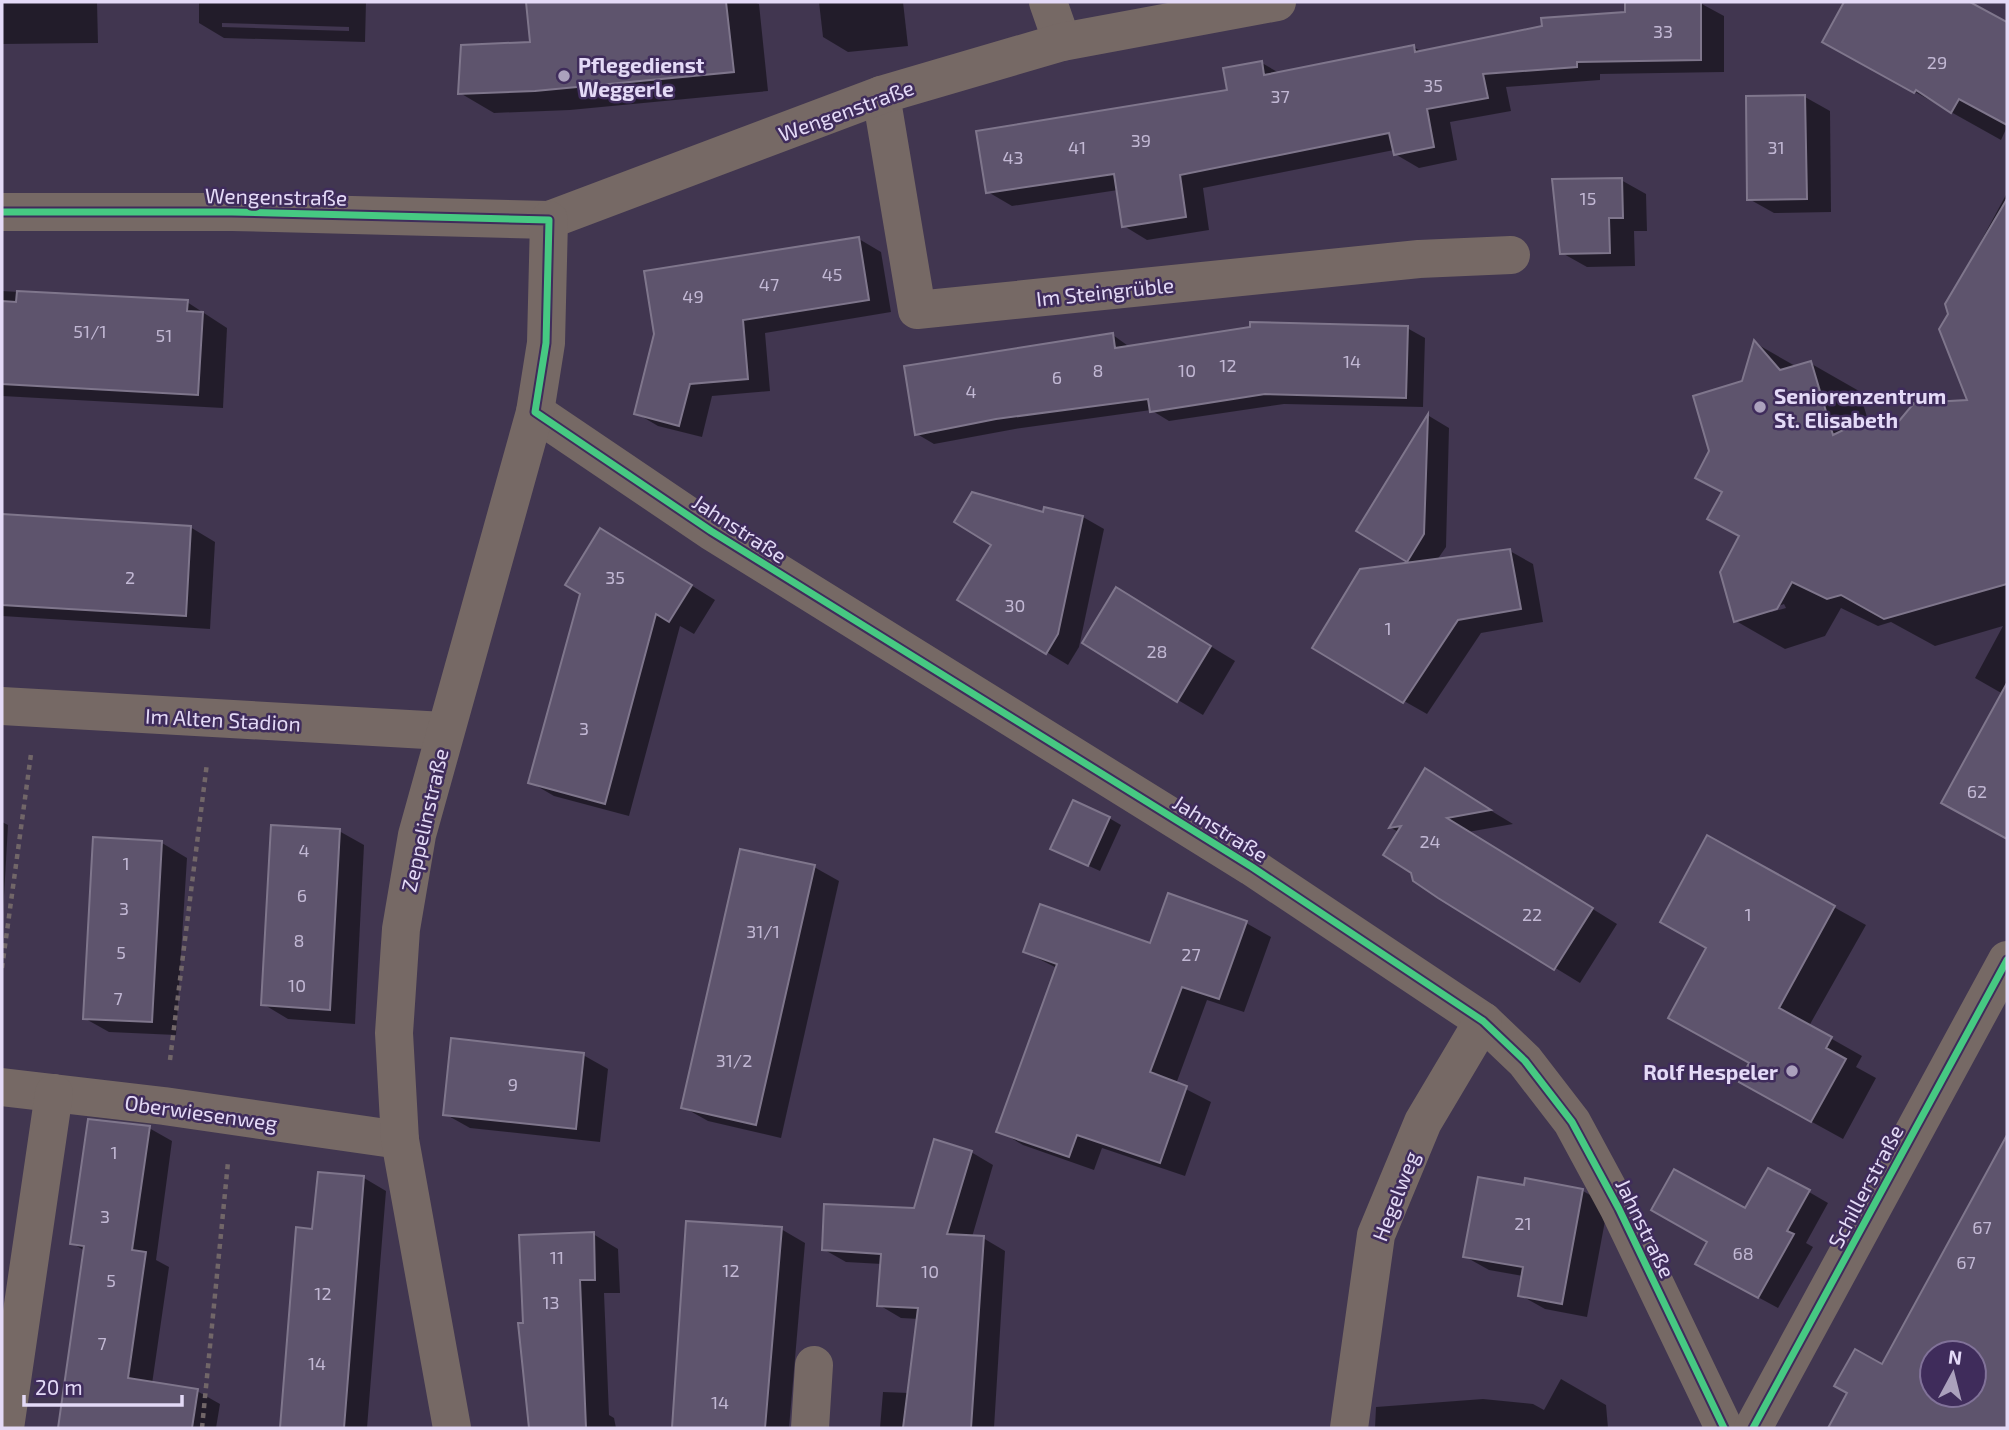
<svg xmlns="http://www.w3.org/2000/svg" width="2009" height="1430" font-family="'Exo 2',sans-serif">
  <style>
    .shadow { fill: #0007; fill-rule: evenodd }
    .building { fill: #5e546d; stroke: #7f768c; stroke-width: 2; fill-rule: evenodd }
    .lines { fill: none; stroke-linecap: round; stroke-linejoin: round }
    .path { stroke: #716668; stroke-width: 4.5; stroke-dasharray: 5 5; stroke-linecap: butt }
    .street { stroke: #766965; stroke-width: 38 }
    .cycleway-casing { stroke: #3f2c5b; stroke-width: 11 }
    .cycleway { stroke: #46c982; stroke-width: 7 }
    .poi-dot { fill: #aba1bd; stroke: #3f2c5b; stroke-width: 2.5 }
    .labels { text-anchor: middle; dominant-baseline: central; stroke-width: 5; stroke-linejoin: round; paint-order: stroke }
    .number-label { font-size: 18px; fill: #c2b8d4 }
    .poi-label { font-size: 21px; font-weight: bold; fill: #e4daf7; stroke: #3f2c5b; text-anchor: start }
    .street-label { font-size: 21px; fill: #e4daf7; stroke: #3f2c5b }
  </style>
  <rect width="100%" height="100%" fill="#413650"/>
  <g class="shadow">
    <path d="M2 2H97L98 43 2 44Z"/>
    <path d="M199 2H366L365 42 224 38 199 23ZM222 23 349 27V31L222 27Z"/>
    <path d="M556 2H754L759 4 768 91 570 110 494 113 460 93 532 44 528 5Z"/>
    <path d="M819 2H903L908 46 848 52 823 37Z"/>
    <path d="M1846 2H1966L2007 24V127L2001 140 1824 41Z"/>
    <path d="M1700 3 1724 16V72L1600 74V80L1506 87 1511 111 1450 122 1457 160 1419 168 1395 154 1394 150 1203 188 1209 230 1147 240 1124 226 1118 190 1012 206 988 192 1229 92 1262 63 1281 74 1413 47 1423 52Z"/>
    <path d="M1805 97 1830 111 1831 212 1774 213 1749 199Z"/>
    <path d="M1621 180 1646 194 1647 231H1634L1635 266 1587 267 1562 253Z"/>
    <path d="M2007 193V838L1968 816 2003 694 1975 678 2003 626 1935 646 1891 622 1878 626 1841 608 1825 636 1785 649 1736 621 1741 537 1724 492 1744 382 1755 343 1797 367 1810 363 1859 391 1868 420 1895 429 1969 402 1947 304ZM1784 604 1786 608 1771 612V609Z"/>
    <path d="M859 239 881 252 891 312 765 333 770 391 712 396 702 437 658 426 636 413 655 334Z"/>
    <path d="M2 291 187 302 227 328 223 408 2 396Z"/>
    <path d="M1407 328 1425 338 1423 407 1284 404 1169 421 1151 410 1015 429 934 444 917 434 1113 335 1131 348Z"/>
    <path d="M1429 416 1449 428 1446 547 1437 560 1510 551 1533 564 1543 622 1481 633 1427 714 1404 701 1413 564 1359 530Z"/>
    <path d="M1044 514 1083 517 1104 529 1079 647 1068 665 959 599Z"/>
    <path d="M2 516 190 527 215 542 210 629 2 616Z"/>
    <path d="M625 544 715 600 694 634 680 626 629 816 554 796 530 782Z"/>
    <path d="M1141 604 1235 661 1203 715 1178 700Z"/>
    <path d="M1425 771 1513 824 1468 832 1617 924 1580 983 1439 897 1399 832 1391 828Z"/>
    <path d="M1109 818 1121 825 1100 871 1065 855Z"/>
    <path d="M2 822 8 825 2 932Z"/>
    <path d="M339 831 364 845 355 1024 288 1019 263 1004Z"/>
    <path d="M1708 837 1866 925 1809 1026 1862 1056 1856 1067 1876 1078 1843 1139 1772 1100 1751 1063 1708 947Z"/>
    <path d="M162 843 187 858 176 1035 109 1032 84 1018Z"/>
    <path d="M814 867 839 881 781 1138 708 1121 683 1107Z"/>
    <path d="M1246 923 1271 937 1244 1012 1207 1000 1176 1084 1211 1102 1185 1176 1102 1148 1094 1170 1023 1145 999 1131 1057 968 1025 952 1151 945Z"/>
    <path d="M583 1055 608 1069 600 1142 470 1128 445 1114Z"/>
    <path d="M149 1128 172 1141 156 1260 169 1267 152 1384 197 1391 220 1404 216 1428H60L85 1251 72 1243Z"/>
    <path d="M2007 1139V1428H1830L1849 1393 1883 1366ZM1932 1353H1974V1395H1932Z"/>
    <path d="M971 1152 993 1165 972 1237 983 1238 1005 1251 994 1428H880L883 1392 910 1393 919 1319 901 1318 879 1305 882 1264 846 1262 823 1249 915 1210Z"/>
    <path d="M364 1178 386 1191 367 1428H282L297 1229 313 1231Z"/>
    <path d="M1526 1180 1583 1191 1608 1205 1587 1317 1545 1309 1520 1295 1523 1276 1489 1270 1464 1256 1525 1187Z"/>
    <path d="M1809 1192 1828 1203 1806 1243 1813 1247 1778 1308 1717 1275Z"/>
    <path d="M688 1223 781 1229 805 1243 789 1428H675Z"/>
    <path d="M593 1234 618 1249 620 1293H604L609 1415 614 1418 616 1428H531L520 1325H525Z"/>
    <path d="M1561 1379 1606 1405 1608 1428H1375L1376 1407 1483 1399 1533 1404 1544 1410Z"/>
  </g>
  <g class="building">
    <path d="M526 2H726L734 72 535 91 458 94 461 45 530 42Z"/>
    <path d="M1625 2H1701V60L1577 62V67L1483 74 1488 98 1427 109 1434 147 1394 155 1389 133 1180 175 1186 217 1122 227 1114 174 986 193 976 131 1227 90 1223 68 1262 61 1264 75 1414 45 1415 52 1542 26 1541 18 1625 12Z"/>
    <path d="M1844 2H1970L2007 22V125L1959 99 1951 113 1916 90 1914 93 1822 42Z"/>
    <path d="M1805 95 1807 199 1747 200 1746 96Z"/>
    <path d="M1622 178 1623 218H1609L1610 253 1560 254 1552 179Z"/>
    <path d="M2007 199V584L1884 619 1841 595 1827 599 1792 582 1777 609 1734 622 1720 572 1739 536 1707 519 1722 492 1695 478 1709 451 1693 396 1742 381 1754 340 1780 370 1811 361 1833 435 1868 418 1894 427 1914 403 1967 400 1939 329 1948 314 1945 304Z"/>
    <path d="M859 237 869 300 743 320 748 379 690 384 679 426 634 414 654 334 644 271Z"/>
    <path d="M17 291 188 300 187 311 203 312 198 395 2 384V301L16 302Z"/>
    <path d="M1250 322 1408 326 1406 398 1265 394 1150 412 1148 399 996 419 915 435 904 366 1113 333 1115 348 1250 327Z"/>
    <path d="M1428 414 1424 534 1407 562 1356 531Z"/>
    <path d="M972 492 1043 512 1044 507 1083 516 1058 634 1046 654 957 600 991 545 954 522Z"/>
    <path d="M2 514 191 526 186 616 2 605Z"/>
    <path d="M600 528 692 585 669 622 656 614 605 804 528 783 580 594 565 585Z"/>
    <path d="M1510 549 1521 609 1458 620 1403 703 1312 648 1360 569Z"/>
    <path d="M1116 587 1211 646 1177 702 1082 643Z"/>
    <path d="M2007 683V839L1941 803Z"/>
    <path d="M1425 768 1491 810 1447 818 1593 908 1554 970 1438 898 1413 881 1411 873 1383 855 1401 826 1389 828Z"/>
    <path d="M1073 800 1110 817 1088 866 1050 849Z"/>
    <path d="M271 825 340 829 330 1010 261 1005Z"/>
    <path d="M1707 835 1835 906 1779 1008 1832 1037 1826 1048 1846 1059 1811 1122 1739 1082 1749 1063 1668 1018 1706 948 1660 922Z"/>
    <path d="M93 837 162 841 152 1022 83 1019Z"/>
    <path d="M740 849 815 865 756 1125 681 1108Z"/>
    <path d="M1168 893 1247 921 1219 999 1182 987 1150 1072 1187 1086 1160 1163 1077 1135 1069 1157 996 1132 1057 964 1023 952 1040 904 1150 943Z"/>
    <path d="M451 1038 584 1053 576 1129 443 1115Z"/>
    <path d="M88 1119 150 1126 132 1250 146 1252 128 1378 198 1389 192 1428H58L84 1246 70 1244Z"/>
    <path d="M2007 1135V1428H1828L1847 1393 1834 1386 1855 1349 1882 1364ZM1932 1353H1974V1395H1932Z"/>
    <path d="M934 1139 972 1151 947 1234 984 1236 971 1428H903L918 1308 877 1306 881 1254 822 1250 824 1204 914 1208Z"/>
    <path d="M1768 1168 1810 1190 1787 1231 1794 1234 1758 1298 1695 1264 1707 1242 1651 1210 1674 1169 1745 1208Z"/>
    <path d="M318 1172 364 1176 344 1428H280L296 1227 312 1229Z"/>
    <path d="M1478 1177 1524 1185 1525 1178 1583 1189 1562 1304 1518 1296 1523 1267 1463 1257Z"/>
    <path d="M686 1221 782 1227 765 1428H672Z"/>
    <path d="M594 1232 595 1280H580L586 1428H529L518 1323H523L519 1235Z"/>
  </g>
  <g class="lines">
    <g class="path">
      <path d="M2 968 31 754"/>
      <path d="M170 1060 207 763"/>
      <path d="M202 1428 228 1162"/>
    </g>
    <g class="street">
      <path d="M1048 2 1062 42"/>
      <path d="M881 95 917 310 1419 259 1511 255"/>
      <path d="M2 212H232L549 220 881 95 1062 42 1277 2"/>
      <path d="M535 412 711 531 1252 867 1483 1021 1525 1061 1572 1122 1619 1209 1724 1428"/>
      <path d="M2 706 444 731"/>
      <path d="M2 1087 164 1106 400 1140"/>
      <path d="M5 1428 54 1093"/>
      <path d="M452 1428 400 1140 394 1033 401 929 417 835 535 412 546 343 549 220"/>
      <path d="M810 1428 814 1365"/>
      <path d="M1349 1428 1376 1235 1423 1122 1483 1021"/>
      <path d="M1753 1428 2007 960"/>
    </g>
    <defs>
      <g id="cycleway">
        <path d="M2 212H232L549 220 546 343 535 412 711 531 1252 867 1483 1021 1525 1061 1572 1122 1619 1209 1724 1428"/>
        <path d="M1753 1428 2007 960"/>
      </g>
    </defs>
    <use href="#cycleway" class="cycleway-casing"/>
    <use href="#cycleway" class="cycleway"/>
  </g>
  <g class="poi-dot">
    <circle cx="564" cy="76" r="7"/>
    <circle cx="1760" cy="407" r="7"/>
    <circle cx="1792" cy="1071" r="7"/>
  </g>
  <g class="labels">
    <g class="number-label">
      <text x="1663" y="31">33</text>
      <text x="1937" y="62">29</text>
      <text x="1433" y="85">35</text>
      <text x="1280" y="96">37</text>
      <text x="1141" y="140">39</text>
      <text x="1077" y="147">41</text>
      <text x="1776" y="147">31</text>
      <text x="1013" y="157">43</text>
      <text x="1588" y="198">15</text>
      <text x="832" y="274">45</text>
      <text x="769" y="284">47</text>
      <text x="693" y="296">49</text>
      <text x="90" y="331">51/1</text>
      <text x="164" y="335">51</text>
      <text x="1352" y="361">14</text>
      <text x="1228" y="365">12</text>
      <text x="1098" y="370">8</text>
      <text x="1187" y="370">10</text>
      <text x="1057" y="377">6</text>
      <text x="971" y="391">4</text>
      <text x="130" y="577">2</text>
      <text x="615" y="577">35</text>
      <text x="1015" y="605">30</text>
      <text x="1388" y="628">1</text>
      <text x="1157" y="651">28</text>
      <text x="584" y="728">3</text>
      <text x="1977" y="791">62</text>
      <text x="1430" y="841">24</text>
      <text x="304" y="850">4</text>
      <text x="126" y="863">1</text>
      <text x="302" y="895">6</text>
      <text x="124" y="908">3</text>
      <text x="1532" y="914">22</text>
      <text x="1748" y="914">1</text>
      <text x="763" y="931">31/1</text>
      <text x="299" y="940">8</text>
      <text x="121" y="952">5</text>
      <text x="1191" y="954">27</text>
      <text x="297" y="985">10</text>
      <text x="118" y="998">7</text>
      <text x="734" y="1060">31/2</text>
      <text x="513" y="1084">9</text>
      <text x="114" y="1152">1</text>
      <text x="105" y="1216">3</text>
      <text x="1523" y="1223">21</text>
      <text x="1982" y="1227">67</text>
      <text x="1743" y="1253">68</text>
      <text x="557" y="1257">11</text>
      <text x="1966" y="1262">67</text>
      <text x="731" y="1270">12</text>
      <text x="930" y="1271">10</text>
      <text x="111" y="1280">5</text>
      <text x="323" y="1293">12</text>
      <text x="551" y="1302">13</text>
      <text x="102" y="1343">7</text>
      <text x="317" y="1363">14</text>
      <text x="720" y="1402">14</text>
    </g>
    <g class="poi-label">
      <text x="578" y="64">Pflegedienst<tspan x="578" dy="24">Weggerle</tspan></text>
      <text x="1774" y="395">Seniorenzentrum<tspan x="1774" dy="24">St. Elisabeth</tspan></text>
      <text x="1778" y="1071" text-anchor="end">Rolf Hespeler</text>
    </g>
    <g class="street-label">
      <text transform="translate(846 110) rotate(-20)">Wengenstraße</text>
      <text transform="translate(276 196) rotate(1)">Wengenstraße</text>
      <text transform="translate(1105 291) rotate(-6)">Im Steingrüble</text>
      <text transform="translate(740 528) rotate(33)">Jahnstraße</text>
      <text transform="translate(223 719) rotate(3)">Im Alten Stadion</text>
      <text transform="translate(424 820) rotate(-77)">Zeppelinstraße</text>
      <text transform="translate(1221 828) rotate(32)">Jahnstraße</text>
      <text transform="translate(201 1112) rotate(8)">Oberwiesenweg</text>
      <text transform="translate(1865 1186) rotate(-62)">Schillerstraße</text>
      <text transform="translate(1395 1196) rotate(-69)">Hegelweg</text>
      <text transform="translate(1646 1228) rotate(64)">Jahnstraße</text>
    </g>
  </g>
  <rect width="2009" height="1430" fill="none" stroke="#e4daf7" stroke-width="7"/>
  <g transform="translate(1953 1374) rotate(7)"><circle r="33" fill="#3f2c5b" stroke="#817299" stroke-width="2"/>
  <path d="M0-5L12 26L0 18L-12 26Z" fill="#aba1bd"/>
  <text y="-10" font-size="19" font-weight="bold" text-anchor="middle" fill="#e4daf7">N</text>
  </g>
  <path d="M24 1395v10h158v-10" fill="none" stroke="#e4daf7" stroke-width="3.5"/>
  <text x="35" y="1395" font-size="21" fill="#e4daf7" stroke="#3f2c5b" stroke-width="5" paint-order="stroke">20 m</text>
</svg>
